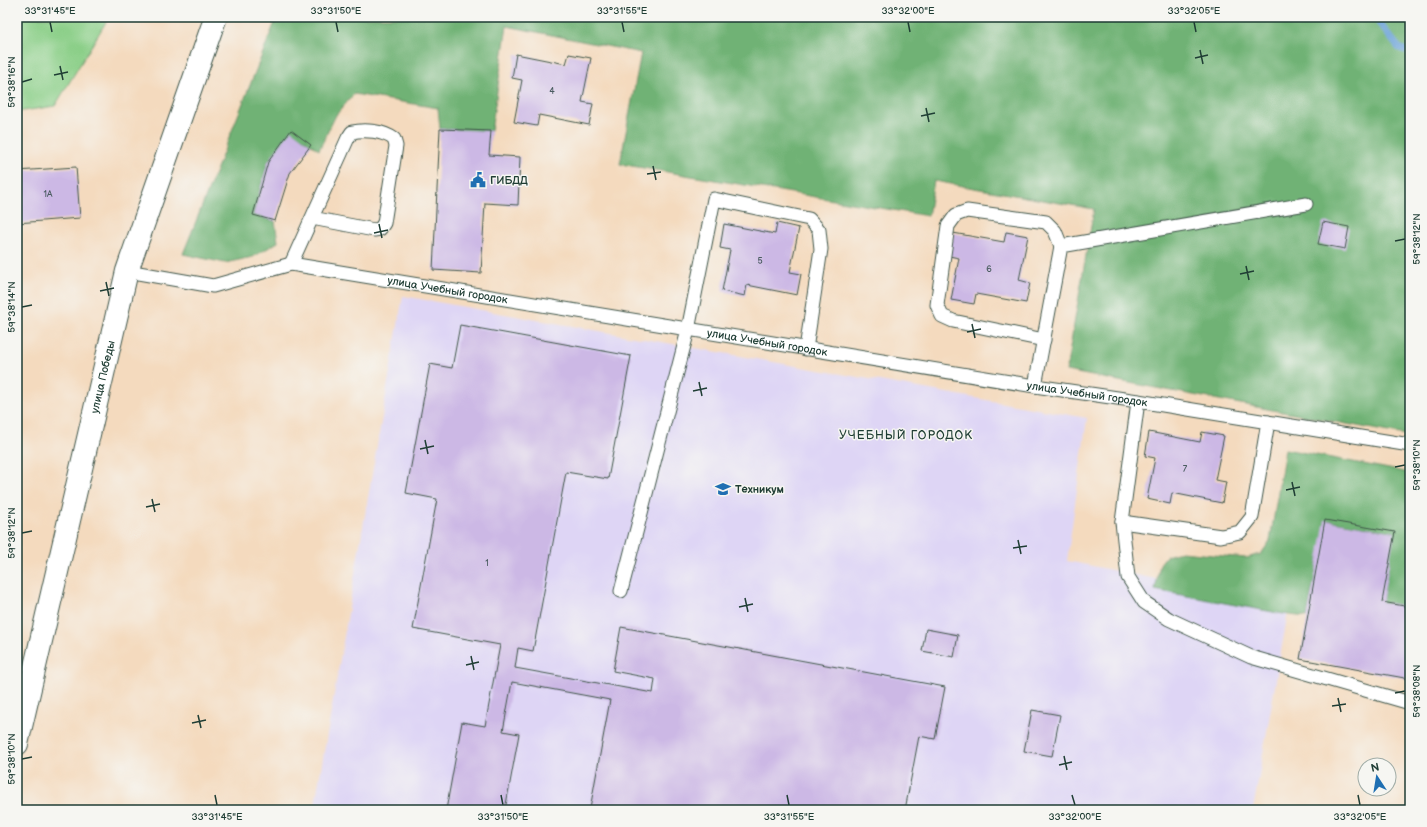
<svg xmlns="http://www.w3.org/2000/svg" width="1427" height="827" font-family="'Balsamiq Sans',sans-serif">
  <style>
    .built { fill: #ded5f5 }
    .green { fill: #8bcf88; stroke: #55865e }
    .forest { fill: #70b274; stroke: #487854 }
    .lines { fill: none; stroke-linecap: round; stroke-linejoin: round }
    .stream { stroke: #68a0d7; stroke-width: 7 }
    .building { fill: #ccb8e5 }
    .lane-casing { stroke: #3f5549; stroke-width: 15 }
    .primary-casing { stroke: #3f5549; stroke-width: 24 }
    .lane { stroke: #fff; stroke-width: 13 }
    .primary { stroke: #fff; stroke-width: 22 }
    .ticks { fill: none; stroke: #1f3d34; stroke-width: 1.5 }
    .labels { text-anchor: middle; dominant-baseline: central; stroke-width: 3; stroke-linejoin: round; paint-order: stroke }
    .number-label { font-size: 9px; fill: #4a5c60 }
    .poi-label { font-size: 11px; font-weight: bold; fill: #1f3d34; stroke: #f6f6f2; text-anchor: start }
    .street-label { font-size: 11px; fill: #1f3d34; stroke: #f6f6f2 }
    .neighbourhood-label { font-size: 12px; letter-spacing: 1px; fill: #1f3d34; stroke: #f6f6f2 }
    .neatline { fill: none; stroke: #1f3d34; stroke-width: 1.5 }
    .ticks-label { font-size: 10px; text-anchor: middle; fill: #1f3d34 }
  </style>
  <rect width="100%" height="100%" fill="#f6f6f2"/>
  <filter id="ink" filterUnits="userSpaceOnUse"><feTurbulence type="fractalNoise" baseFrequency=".025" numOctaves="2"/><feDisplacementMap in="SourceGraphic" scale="8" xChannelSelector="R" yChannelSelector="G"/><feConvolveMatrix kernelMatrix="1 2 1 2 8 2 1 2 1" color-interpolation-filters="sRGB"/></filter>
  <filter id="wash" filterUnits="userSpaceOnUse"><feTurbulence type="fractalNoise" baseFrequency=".012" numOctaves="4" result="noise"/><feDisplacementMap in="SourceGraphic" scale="16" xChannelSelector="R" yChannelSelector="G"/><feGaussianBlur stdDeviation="0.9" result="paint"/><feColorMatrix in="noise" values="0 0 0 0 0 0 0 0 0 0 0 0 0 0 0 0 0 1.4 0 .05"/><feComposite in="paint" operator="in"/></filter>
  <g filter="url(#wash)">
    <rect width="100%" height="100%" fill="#f4dabe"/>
    <path class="built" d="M403 296 1087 418 1067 561 1289 606 1253 810H314Z"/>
    <path class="green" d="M17 17H109L55 106 17 112Z"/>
    <g class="forest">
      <path d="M277 17H1410V436L1066 371 1094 209 934 181 928 216 620 164 641 53 507 26 491 131 440 129 438 108 354 94 336 115 319 150 291 131 268 162 253 215 275 221 278 242 253 257 225 263 183 254Z"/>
      <path d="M1285 449 1410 473V607L1382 602 1394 532 1326 520 1307 617 1289 615 1155 590 1160 564 1166 556 1181 552 1246 558 1261 554 1270 541Z"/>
    </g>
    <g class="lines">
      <path class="stream" d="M1379 17V23L1399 48 1410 52"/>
    </g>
    <g id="blocks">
      <g class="building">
        <path d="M516 54 566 64 569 54 591 58 582 102 593 104 589 125 539 115 537 126 514 122 522 80 512 78Z"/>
        <path d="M440 129 491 131 489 155 520 157 518 205 485 203 481 273 433 270Z"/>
        <path d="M291 130 311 145 290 173 275 221 253 215 268 162Z"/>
        <path d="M76 167 80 218 17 223V171Z"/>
        <path d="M1323 222 1349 227 1345 249 1318 244Z"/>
        <path d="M777 223 799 228 790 272 801 274 797 295 747 285 745 296 722 291 730 250 720 248 724 224 775 234Z"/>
        <path d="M1006 232 1028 236 1019 280 1030 283 1026 303 976 294 974 304 951 300 959 258 949 256 953 233 1004 242Z"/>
        <path d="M460 325 631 356 608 479 566 472 533 651 518 648 515 668 653 693 655 679 613 671 621 627 945 687 935 739 919 736 905 810 590 809 610 700 512 682 503 731 519 734 505 810H446L462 722 485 726 500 645 413 629 437 499 406 493 430 364 452 368Z"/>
        <path d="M1149 432 1200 442 1202 432 1224 436 1215 480 1226 482 1222 503 1172 493 1170 504 1147 499 1155 458 1145 456Z"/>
        <path d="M1325 520 1395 532 1382 602 1410 607V679L1300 659Z"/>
        <path d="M926 629 958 635 954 657 922 651Z"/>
        <path d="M1032 710 1060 715 1052 756 1024 751Z"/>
      </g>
    </g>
  </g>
  <g filter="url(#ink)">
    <use href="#blocks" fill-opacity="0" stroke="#3f5549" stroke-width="1"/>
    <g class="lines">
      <defs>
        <g id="lane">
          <path d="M291 264 348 138 352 132C365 129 383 131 394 139L396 146 384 223 380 229 374 230 312 218"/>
          <path id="s1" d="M127 271 213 286 291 264 1035 386 1138 401 1410 445"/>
          <path d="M1044 340 953 321 942 316 937 305 948 226 956 215 967 211 1046 222 1055 231 1061 246 1306 204"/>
          <path d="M1035 386 1061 246"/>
          <path d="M1138 401 1122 522 1128 577 1144 602 1169 619 1251 657 1410 703"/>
          <path d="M1122 522 1221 536 1240 532 1252 517 1268 422"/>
          <path d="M621 591 688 330 714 199 809 219 819 230 821 249 806 349"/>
        </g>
        <g id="primary">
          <path id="s2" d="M17 744 127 271 211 30 216 17"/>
        </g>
      </defs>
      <use href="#lane" class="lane-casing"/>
      <use href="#primary" class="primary-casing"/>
      <use href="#lane" class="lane"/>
      <use href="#primary" class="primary"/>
    </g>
  </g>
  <path class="ticks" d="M50 22 52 32M336 22 338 32M622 22 624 32M908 22 910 32M1194 22 1196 32M1200 50 1203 64M1195 58 1208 55M60 66 63 80M54 75 68 72M22 82 32 79M926 108 929 122M921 116 935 113M653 166 656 180M647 174 661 172M379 224 382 238M374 233 388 230M1395 241 1405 239M1246 266 1249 280M1240 274 1254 271M106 282 109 296M100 291 114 288M22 307 32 305M972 324 975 338M967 332 981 329M699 382 702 396M693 391 707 388M425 440 428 454M420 449 434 446M1395 467 1405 465M1292 482 1295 496M1286 490 1300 487M152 499 155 512M146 507 160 504M22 533 32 531M1018 540 1021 554M1013 548 1027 546M745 598 748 612M739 607 753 604M471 656 474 670M466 665 479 662M1395 693 1405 691M1338 698 1341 712M1332 706 1346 704M198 715 201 728M192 723 206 720M1064 756 1067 770M22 759 32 757M1059 765 1072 762M215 795 217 805M501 795 503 805M787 795 789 805M1072 795 1075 805M1358 795 1360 805"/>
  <defs>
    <symbol id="civic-bare" viewBox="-9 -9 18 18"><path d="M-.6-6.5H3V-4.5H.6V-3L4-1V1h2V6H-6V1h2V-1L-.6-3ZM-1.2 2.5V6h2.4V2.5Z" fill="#1f6fb2" stroke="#f6f6f2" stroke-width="2.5" paint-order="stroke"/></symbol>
    <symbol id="university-bare" viewBox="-9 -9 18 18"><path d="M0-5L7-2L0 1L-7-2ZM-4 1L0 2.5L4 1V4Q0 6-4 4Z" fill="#1f6fb2" stroke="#f6f6f2" stroke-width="2.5" paint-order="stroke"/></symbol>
  </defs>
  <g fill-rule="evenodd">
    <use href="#civic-bare" x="467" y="169" width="22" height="22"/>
    <use href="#university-bare" x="712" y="478" width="22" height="22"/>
  </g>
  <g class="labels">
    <g class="number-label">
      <text x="552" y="91">4</text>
      <text x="48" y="194">1А</text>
      <text x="760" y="261">5</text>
      <text x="989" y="269">6</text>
      <text x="1185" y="469">7</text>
      <text x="487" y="563">1</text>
    </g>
    <g class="poi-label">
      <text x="490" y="180">ГИБДД</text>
      <text x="735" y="489">Техникум</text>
    </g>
    <g class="street-label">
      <text stroke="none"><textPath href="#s1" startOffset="327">улица Учебный городок</textPath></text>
      <text stroke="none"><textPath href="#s1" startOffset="651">улица Учебный городок</textPath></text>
      <text stroke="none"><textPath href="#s2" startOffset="377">улица Победы</textPath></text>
      <text stroke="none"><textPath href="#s1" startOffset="975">улица Учебный городок</textPath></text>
    </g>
    <g class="neighbourhood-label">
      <text x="906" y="435">УЧЕБНЫЙ ГОРОДОК</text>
    </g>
  </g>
  <rect width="1427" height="827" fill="none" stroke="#f6f6f2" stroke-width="44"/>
  <g transform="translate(1377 777) rotate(348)"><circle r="19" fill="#f6f6f2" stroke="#a0aca6"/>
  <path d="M0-3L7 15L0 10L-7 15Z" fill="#1f6fb2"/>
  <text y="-6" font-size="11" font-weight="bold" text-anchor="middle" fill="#1f3d34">N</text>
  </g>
  <rect x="22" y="22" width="1383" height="783" class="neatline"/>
  <g class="ticks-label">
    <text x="50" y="14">33°31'45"E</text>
    <text x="336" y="14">33°31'50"E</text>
    <text x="622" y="14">33°31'55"E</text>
    <text x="908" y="14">33°32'00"E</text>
    <text x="1194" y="14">33°32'05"E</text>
    <text transform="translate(11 82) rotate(-90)" y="4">59°38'16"N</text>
    <text transform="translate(1416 239) rotate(-90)" y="4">59°38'12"N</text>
    <text transform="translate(11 307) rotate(-90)" y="4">59°38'14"N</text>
    <text transform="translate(1416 465) rotate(-90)" y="4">59°38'10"N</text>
    <text transform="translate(11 533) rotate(-90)" y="4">59°38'12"N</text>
    <text transform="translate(1416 691) rotate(-90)" y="4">59°38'08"N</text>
    <text transform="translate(11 759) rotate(-90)" y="4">59°38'10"N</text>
    <text x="217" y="820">33°31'45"E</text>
    <text x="503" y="820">33°31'50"E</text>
    <text x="789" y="820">33°31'55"E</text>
    <text x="1075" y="820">33°32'00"E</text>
    <text x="1360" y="820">33°32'05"E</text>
  </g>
</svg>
